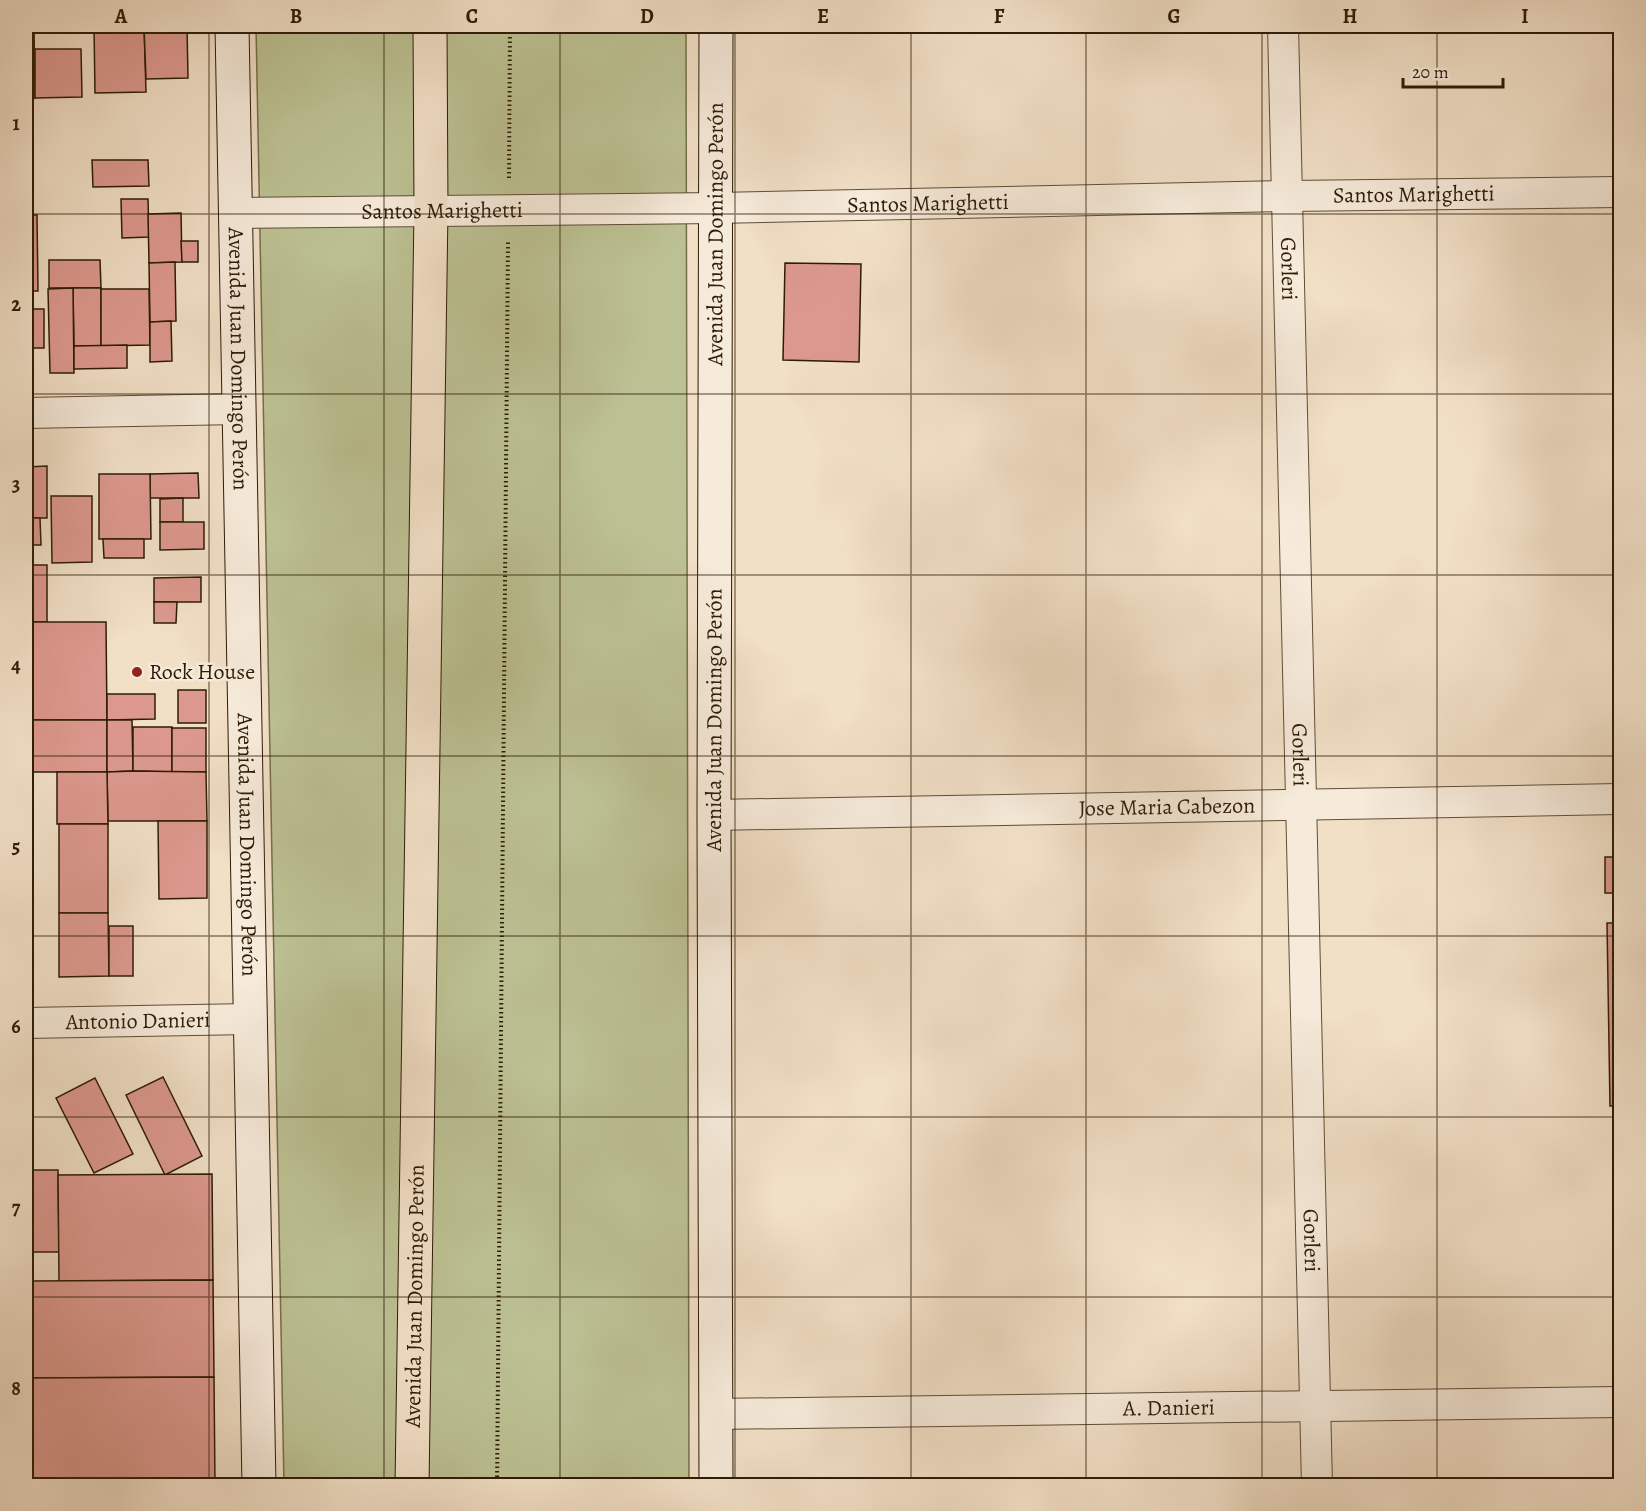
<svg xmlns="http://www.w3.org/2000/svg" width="1646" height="1511" font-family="Alegreya,serif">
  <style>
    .green { fill: #bcc193; stroke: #756e4c; stroke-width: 1.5 }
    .building { fill: #dc988d; stroke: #2e1c06; stroke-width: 1.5 }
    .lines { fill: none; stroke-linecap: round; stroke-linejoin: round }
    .street-casing { stroke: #5f4d36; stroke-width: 32 }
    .secondary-casing { stroke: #2e1c06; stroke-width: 35 }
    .primary-casing { stroke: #2e1c06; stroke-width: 35 }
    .path { stroke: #2e1c06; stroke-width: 4; stroke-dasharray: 1.5 3; stroke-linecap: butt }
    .street { stroke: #f6eada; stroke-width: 30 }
    .secondary { stroke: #f6eada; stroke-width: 33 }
    .primary { stroke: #f1dfc6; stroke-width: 33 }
    .grid { fill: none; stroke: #2e1c06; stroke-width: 1.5; stroke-opacity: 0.55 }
    .poi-dot { fill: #8f2418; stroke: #f6eada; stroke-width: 2 }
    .labels { text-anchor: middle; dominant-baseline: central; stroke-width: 5; stroke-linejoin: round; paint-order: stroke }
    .street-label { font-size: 22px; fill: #2e1c06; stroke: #f6eada }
    .poi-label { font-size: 22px; fill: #2e1c06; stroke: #f6eada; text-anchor: start }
    .neatline { fill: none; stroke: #2e1c06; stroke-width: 2 }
    .grid-label { font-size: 20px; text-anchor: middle; font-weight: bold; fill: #2e1c06 }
  </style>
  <rect width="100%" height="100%" fill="#f1dfc6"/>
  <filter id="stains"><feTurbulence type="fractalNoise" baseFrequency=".00333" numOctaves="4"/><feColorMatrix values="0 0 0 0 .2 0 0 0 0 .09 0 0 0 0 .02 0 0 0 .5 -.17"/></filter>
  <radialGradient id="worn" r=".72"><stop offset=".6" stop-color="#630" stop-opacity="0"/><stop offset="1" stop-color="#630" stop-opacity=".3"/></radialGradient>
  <path class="green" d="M256 26H686L689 1485H284Z"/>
  <g class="building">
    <path d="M26 26H34L35 98H26Z"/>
    <path d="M94 26H144L146 92 95 93Z"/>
    <path d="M144 26H187L188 78 146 79Z"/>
    <path d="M35 49H81L82 97 35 98Z"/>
    <path d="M92 160H148L149 186 93 187Z"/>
    <path d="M121 199H148L149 237 122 238Z"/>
    <path d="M181 213 182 262 149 263 148 214Z"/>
    <path d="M26 215H37L38 291H26Z"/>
    <path d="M181 241H198V262H182Z"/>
    <path d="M49 260H100L101 288H49Z"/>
    <path d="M175 262 176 321 150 322 149 263Z"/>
    <path d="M785 263 861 264 859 362 783 360Z"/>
    <path d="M73 288H101V346H74Z"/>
    <path d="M73 288 74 373H50L48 289Z"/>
    <path d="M101 289H149L150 345 101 346Z"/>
    <rect x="26" y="309" width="18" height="39"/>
    <path d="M171 321 172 361 150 362V322Z"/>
    <path d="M127 345V368L74 369V346Z"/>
    <path d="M47 466V518H26V467Z"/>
    <path d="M198 473 199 498H150V474Z"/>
    <path d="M99 474H150L151 539H99Z"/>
    <path d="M51 496H92V562L52 563Z"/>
    <path d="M183 498V522H160V499Z"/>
    <path d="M26 518H40L41 545H26Z"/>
    <path d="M160 522H204V549L160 550Z"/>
    <path d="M103 539H144V558H104Z"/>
    <rect x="26" y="565" width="21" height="57"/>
    <path d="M201 577V602H154V578Z"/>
    <path d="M154 602H177L176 623H154Z"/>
    <path d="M26 622H106L107 720H26Z"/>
    <rect x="178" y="690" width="28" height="33"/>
    <path d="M107 694H155V719L107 720Z"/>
    <rect x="26" y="720" width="81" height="52"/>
    <path d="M107 720H132L133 771 107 772Z"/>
    <path d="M133 727H172V772L133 771Z"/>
    <rect x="172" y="728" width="34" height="44"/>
    <path d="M133 771 206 772 207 821H108L107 772Z"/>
    <path d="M57 772H107L108 824H57Z"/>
    <path d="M158 821H207V898L159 899Z"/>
    <rect x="59" y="824" width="49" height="89"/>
    <rect x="1605" y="857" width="15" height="36"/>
    <path d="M59 913H108L109 976 59 977Z"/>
    <path d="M1607 923H1620V1106H1610Z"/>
    <rect x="109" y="926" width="24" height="50"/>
    <path d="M163 1077 202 1156 165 1175 126 1095Z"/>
    <path d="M95 1078 133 1154 94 1173 56 1098Z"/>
    <path d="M26 1170H58L59 1252H26Z"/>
    <path d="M212 1174 213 1280 59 1281 58 1175Z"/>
    <path d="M213 1280 214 1377 26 1378V1281Z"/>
    <path d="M214 1377 215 1486H26V1378Z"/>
  </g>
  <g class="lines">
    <defs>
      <g id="street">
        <path id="s1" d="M1283 26 1317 1486"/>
        <path id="s2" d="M236 213 716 208 1287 196 1620 192"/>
        <path d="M26 413 239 409"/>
        <path id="s3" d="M714 815 1620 799"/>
        <path id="s4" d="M26 1023 250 1019"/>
        <path id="s5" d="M716 1414 1620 1402"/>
      </g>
      <g id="secondary">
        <path id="s6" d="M232 26 259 1486"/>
        <path id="s7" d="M716 1486 714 815 716 26"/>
      </g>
      <g id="primary">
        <path id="s8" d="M412 1486 431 210 430 26"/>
      </g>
    </defs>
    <use href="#street" class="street-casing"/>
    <use href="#secondary" class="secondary-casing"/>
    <use href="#primary" class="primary-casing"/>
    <g class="path">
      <path d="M509 178 510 26"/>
      <path d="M497 1486 508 242"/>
    </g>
    <use href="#street" class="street"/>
    <use href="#secondary" class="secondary"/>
    <use href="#primary" class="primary"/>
  </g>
  <path class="grid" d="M209 26V1486M384 26V1486M560 26V1486M735 26V1486M911 26V1486M1086 26V1486M1262 26V1486M1437 26V1486M26 214H1620M26 394H1620M26 575H1620M26 756H1620M26 936H1620M26 1117H1620M26 1297H1620"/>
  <circle class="poi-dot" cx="137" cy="672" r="6"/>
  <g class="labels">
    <g class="street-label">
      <text stroke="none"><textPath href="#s2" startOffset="1178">Santos Marighetti</textPath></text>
      <text stroke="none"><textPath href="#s2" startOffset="692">Santos Marighetti</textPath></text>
      <text stroke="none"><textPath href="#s2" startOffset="206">Santos Marighetti</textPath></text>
      <text stroke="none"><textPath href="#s7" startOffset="1252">Avenida Juan Domingo Perón</textPath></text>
      <text stroke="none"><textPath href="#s1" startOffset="243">Gorleri</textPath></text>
      <text stroke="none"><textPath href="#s6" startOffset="333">Avenida Juan Domingo Perón</textPath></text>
      <text stroke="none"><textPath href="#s7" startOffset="766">Avenida Juan Domingo Perón</textPath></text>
      <text stroke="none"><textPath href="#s1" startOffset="729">Gorleri</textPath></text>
      <text stroke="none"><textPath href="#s3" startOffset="453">Jose Maria Cabezon</textPath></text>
      <text stroke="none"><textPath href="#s6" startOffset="819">Avenida Juan Domingo Perón</textPath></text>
      <text stroke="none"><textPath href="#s4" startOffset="112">Antonio Danieri</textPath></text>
      <text stroke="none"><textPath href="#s1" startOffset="1215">Gorleri</textPath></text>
      <text stroke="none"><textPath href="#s8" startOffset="190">Avenida Juan Domingo Perón</textPath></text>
      <text stroke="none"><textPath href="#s5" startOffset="453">A. Danieri</textPath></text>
    </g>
    <g class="poi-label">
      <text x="149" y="672">Rock House</text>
    </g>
  </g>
  <rect width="1646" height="1511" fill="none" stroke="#f1dfc6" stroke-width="66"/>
  <path d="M1403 78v9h100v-9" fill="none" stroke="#2e1c06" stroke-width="3"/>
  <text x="1412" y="78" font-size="18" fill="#2e1c06" stroke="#f6eada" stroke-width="4.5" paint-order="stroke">20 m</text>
  <rect x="33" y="33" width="1580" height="1445" class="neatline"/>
  <g class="grid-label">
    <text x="121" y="23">A</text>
    <text x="296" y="23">B</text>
    <text x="472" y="23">C</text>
    <text x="647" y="23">D</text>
    <text x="823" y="23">E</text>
    <text x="999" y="23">F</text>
    <text x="1174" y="23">G</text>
    <text x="1350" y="23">H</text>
    <text x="1525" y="23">I</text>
    <text x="16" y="130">1</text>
    <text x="16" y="311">2</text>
    <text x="16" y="491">3</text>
    <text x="16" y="672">4</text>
    <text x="16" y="853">5</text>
    <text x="16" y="1033">6</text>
    <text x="16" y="1214">7</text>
    <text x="16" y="1395">8</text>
  </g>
  <rect width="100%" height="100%" filter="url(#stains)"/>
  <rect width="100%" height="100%" fill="url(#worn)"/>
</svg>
